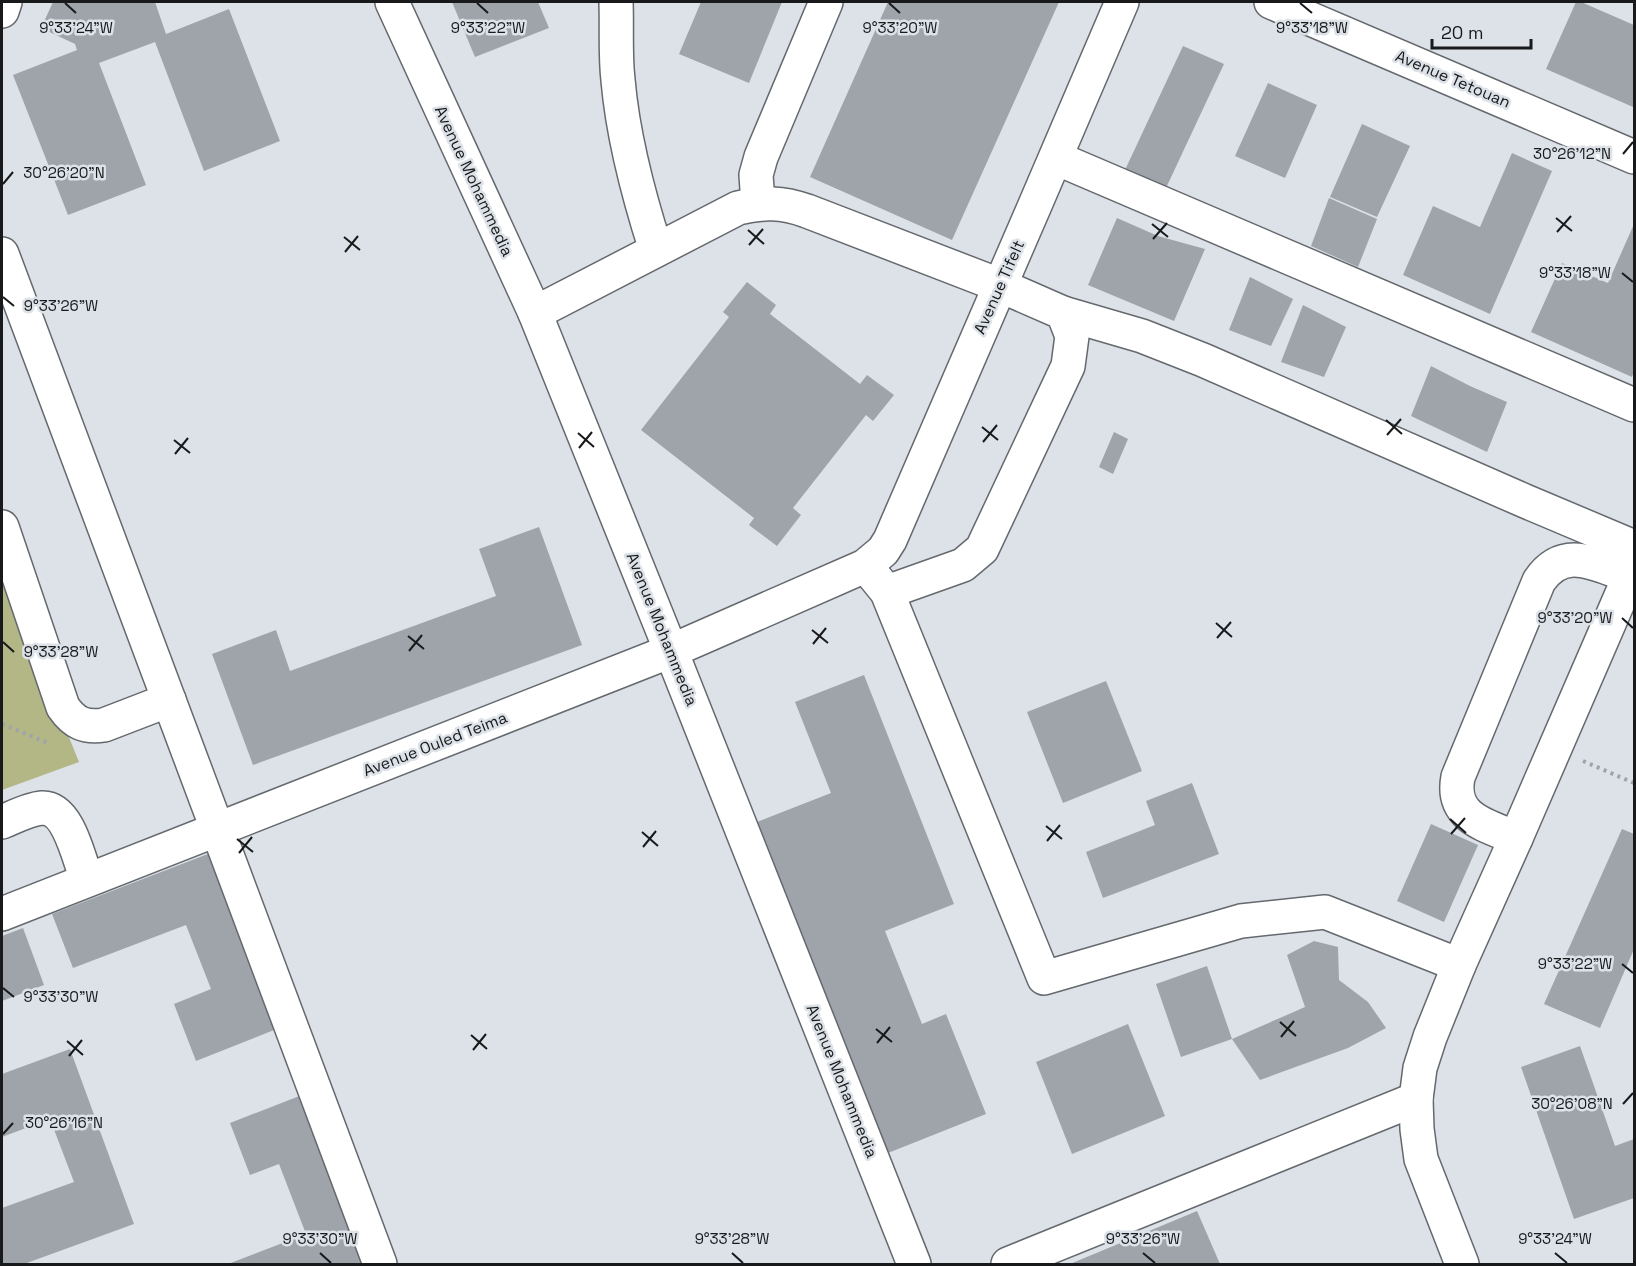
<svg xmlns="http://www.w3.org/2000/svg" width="1636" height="1266" font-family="'Space Grotesk',sans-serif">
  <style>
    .green { fill: #b2b785 }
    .building { fill: #9fa4aa }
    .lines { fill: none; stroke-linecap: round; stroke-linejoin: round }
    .minor-casing { stroke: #64696e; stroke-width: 36 }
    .path { stroke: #a0a4a9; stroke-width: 4; stroke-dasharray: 3 4.5; stroke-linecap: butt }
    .minor { stroke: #fff; stroke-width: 33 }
    .ticks { fill: none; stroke: #17191b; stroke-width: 2 }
    .labels { text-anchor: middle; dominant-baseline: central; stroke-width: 5; stroke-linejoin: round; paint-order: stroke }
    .street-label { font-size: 16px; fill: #17191b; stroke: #dde2e8 }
    .ticks-label { font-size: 15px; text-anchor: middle; fill: #17191b; stroke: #dde2e8; stroke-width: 5; stroke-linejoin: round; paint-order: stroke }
  </style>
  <rect width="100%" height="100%" fill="#dde2e8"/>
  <path class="green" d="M2 572 79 762 2 790Z"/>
  <g class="building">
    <path d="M53 2H155L166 34 229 9 280 141 204 171 155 42 99 63 146 185 68 215 13 75 77 50 75 44 41 28Z"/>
    <path d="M452 2H538L549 28 475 57Z"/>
    <path d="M701 2H782L749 83 679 54Z"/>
    <path d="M888 2H1059L952 240 810 177Z"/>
    <path d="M1576 2H1581L1634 25V103L1633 107 1546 69Z"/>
    <path d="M1183 46 1224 64 1166 188 1125 170Z"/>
    <path d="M1268 83 1317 105 1285 178 1235 156Z"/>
    <path d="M1362 124 1410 146 1377 217 1330 197Z"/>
    <path d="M1512 153 1552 171 1490 314 1403 275 1433 206 1480 227Z"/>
    <path d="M1329 198 1377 219 1358 267 1311 246Z"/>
    <path d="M1117 218 1158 236 1205 249 1174 321 1088 285Z"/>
    <path d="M1634 224V371L1632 377 1531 332 1562 263 1608 283Z"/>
    <path d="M1250 277 1293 299 1271 346 1229 330Z"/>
    <path d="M747 282 776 305 770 314 860 384 867 375 894 395 873 421 866 415 793 508 801 515 777 546 749 525 754 518 641 430 729 317 723 312Z"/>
    <path d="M1303 305 1346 327 1324 377 1281 362Z"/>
    <path d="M1431 366 1470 386 1507 402 1487 452 1411 416Z"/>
    <path d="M1114 432 1128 439 1113 474 1099 467Z"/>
    <path d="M539 527 582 645 253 765 212 654 276 630 290 671 496 596 479 549Z"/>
    <path d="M864 675 954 904 885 931 922 1024 946 1014 986 1114 888 1153 757 822 831 793 795 702Z"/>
    <path d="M1106 681 1142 771 1063 803 1027 712Z"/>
    <path d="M1192 783 1219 854 1103 898 1086 852 1155 825 1146 801Z"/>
    <path d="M1431 824 1478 845 1444 922 1397 901Z"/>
    <path d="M1622 829 1634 834V949L1600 1028 1544 1004Z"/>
    <path d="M213 852 279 1028 196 1061 174 1004 211 989 186 925 73 968 52 914Z"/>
    <path d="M23 928 44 985 2 1001V936Z"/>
    <path d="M1314 941 1338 947 1339 980 1368 1002 1386 1028 1348 1048 1260 1080 1232 1039 1305 1007 1287 955Z"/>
    <path d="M1207 966 1232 1039 1181 1057 1156 984Z"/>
    <path d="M1128 1024 1165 1116 1072 1154 1036 1062Z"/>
    <path d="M1580 1046 1615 1146 1634 1139V1198L1574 1219 1521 1067Z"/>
    <path d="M70 1049 134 1224 24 1264H2V1208L74 1182 50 1119 2 1137V1074Z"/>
    <path d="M307 1093 374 1264H228L306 1234 279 1164 250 1175 230 1123Z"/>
    <path d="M1197 1211 1220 1264H1070Z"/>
  </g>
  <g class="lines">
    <defs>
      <g id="minor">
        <path d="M392 2 535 313 671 651 914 1264"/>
        <path d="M616 2C617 28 615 54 618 80 623 138 638 194 656 250"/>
        <path d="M1271 2 1634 157"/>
        <path d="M2 11 5 2"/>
        <path d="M1056 158 1634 405"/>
        <path d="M758 203 756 175 761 157 826 2"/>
        <path d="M2 254 380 1264"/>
        <path d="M535 313 738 208C763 202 782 202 807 211L999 285 1063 313 1072 336 1068 366 982 549 963 565 887 592"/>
        <path d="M1063 313 1142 336 1203 360 1525 501 1634 547"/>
        <path d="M2 527 63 707C74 723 85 728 104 725L169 700"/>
        <path d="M874 576 887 592 1044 978 1241 921 1325 912 1459 965"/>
        <path d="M2 822C14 817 29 809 42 808 69 807 79 860 87 880"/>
        <path d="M1516 838C1486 825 1450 818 1458 777L1539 581C1564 544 1596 565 1630 576"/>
        <path d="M2 914 671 651 865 566 883 551 890 540C967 360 1046 182 1122 2"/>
        <path d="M1008 1264 1416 1099"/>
        <path d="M1462 1264 1421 1159 1417 1129 1416 1099 1420 1068 1430 1037 1459 965 1516 838 1634 566"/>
      </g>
    </defs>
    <use href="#minor" class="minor-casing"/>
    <g class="path">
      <path d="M2 724 48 743"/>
      <path d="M1583 761 1634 783"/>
    </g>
    <use href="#minor" class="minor"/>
  </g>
  <path class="ticks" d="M65 3 76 13M477 3 488 13M889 3 900 13M1300 3 1312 13M1623 154 1633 142M3 184 13 172M1556 218 1572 231M1152 224 1168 237M748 230 764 244M1557 232 1571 216M344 237 360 250M1153 239 1167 223M749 245 763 229M345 252 358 236M1622 273 1633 282M3 297 14 306M1386 420 1402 434M982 427 998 440M578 433 594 447M1387 435 1401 419M174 440 190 453M983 442 997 425M579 448 592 432M175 454 188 438M1622 618 1633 628M1216 623 1232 637M812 630 828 643M408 636 424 649M1217 638 1231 622M3 642 14 652M813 644 826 628M409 651 422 635M1450 819 1466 833M1046 826 1062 839M642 832 658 846M1451 834 1465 818M237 839 253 852M1047 841 1060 825M643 847 656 831M239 853 252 837M1622 964 1633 973M3 988 14 997M1280 1022 1296 1036M876 1029 892 1042M471 1035 487 1049M1281 1037 1294 1021M67 1041 83 1055M877 1043 890 1027M473 1050 486 1034M69 1056 82 1040M1623 1104 1633 1093M3 1134 13 1123M320 1253 331 1263M732 1253 743 1263M1143 1253 1155 1263M1555 1253 1567 1263"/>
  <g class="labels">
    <g class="street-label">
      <text transform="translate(1453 79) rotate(23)">Avenue Tetouan</text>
      <text transform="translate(474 181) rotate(65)">Avenue Mohammedia</text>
      <text transform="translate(999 287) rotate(-66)">Avenue Tifelt</text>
      <text transform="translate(662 629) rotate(68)">Avenue Mohammedia</text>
      <text transform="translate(435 744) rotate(-21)">Avenue Ouled Teima</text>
      <text transform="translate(842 1081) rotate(68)">Avenue Mohammedia</text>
    </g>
  </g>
  <g class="ticks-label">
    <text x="76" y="33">9°33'24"W</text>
    <text x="900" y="33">9°33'20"W</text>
    <text x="488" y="33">9°33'22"W</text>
    <text x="1312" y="33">9°33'18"W</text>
    <text x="1572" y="159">30°26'12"N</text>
    <text x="64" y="178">30°26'20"N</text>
    <text x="1575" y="278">9°33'18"W</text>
    <text x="61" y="311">9°33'26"W</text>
    <text x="1575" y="623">9°33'20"W</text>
    <text x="61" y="657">9°33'28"W</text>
    <text x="1575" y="969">9°33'22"W</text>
    <text x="61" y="1002">9°33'30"W</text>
    <text x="1572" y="1109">30°26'08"N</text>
    <text x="64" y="1128">30°26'16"N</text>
    <text x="320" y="1244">9°33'30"W</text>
    <text x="732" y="1244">9°33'28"W</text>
    <text x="1143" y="1244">9°33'26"W</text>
    <text x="1555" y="1244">9°33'24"W</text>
  </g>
  <rect width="1636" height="1266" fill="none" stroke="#17191b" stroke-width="6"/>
  <path d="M1432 39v9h99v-9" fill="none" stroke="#17191b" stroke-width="3"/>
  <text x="1441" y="39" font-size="18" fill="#17191b" stroke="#dde2e8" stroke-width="4.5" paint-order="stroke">20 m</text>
</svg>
